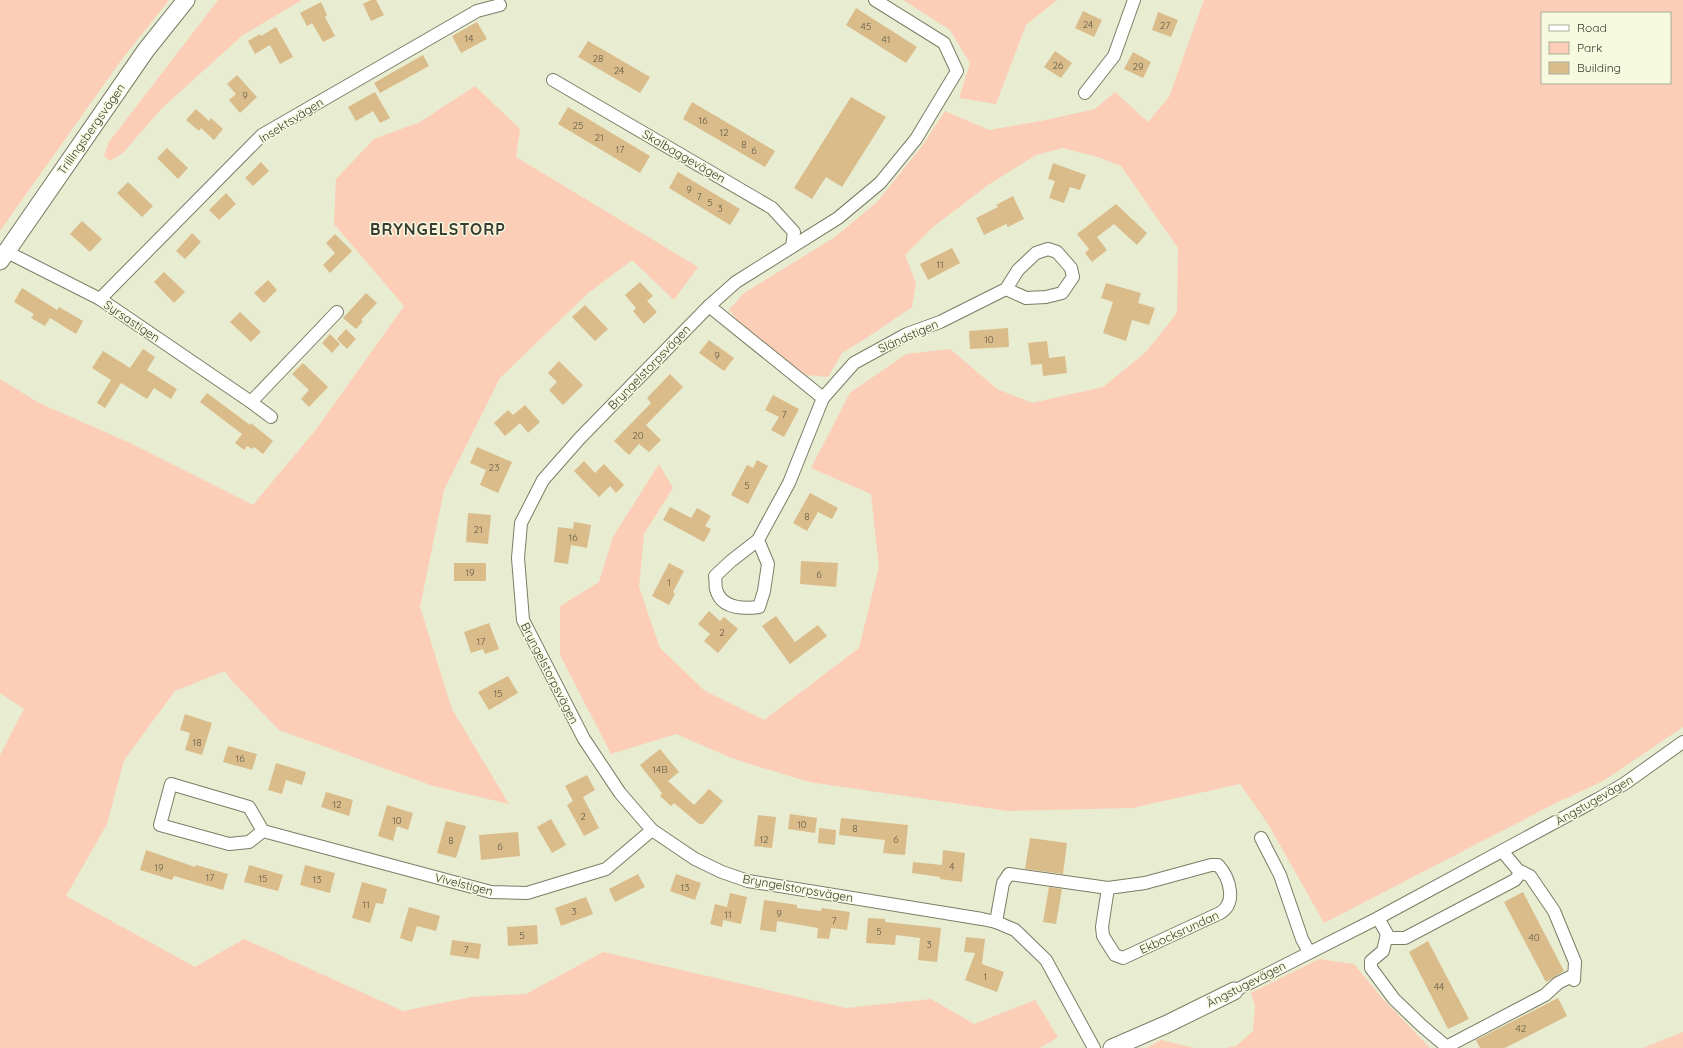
<svg xmlns="http://www.w3.org/2000/svg" width="1683" height="1048" font-family="Quicksand,sans-serif">
  <style>
    .green { fill: #fccdb7; fill-rule: evenodd }
    .building { fill: #dabc8b }
    .lines { fill: none; stroke-linecap: round; stroke-linejoin: round }
    .street-casing { stroke: #7b7e66; stroke-width: 14 }
    .secondary-casing { stroke: #7b7e66; stroke-width: 19 }
    .street { stroke: #fff; stroke-width: 12 }
    .secondary { stroke: #fff; stroke-width: 17 }
    .labels { text-anchor: middle; dominant-baseline: central; stroke-width: 3; stroke-linejoin: round; paint-order: stroke }
    .number-label { font-size: 10px; fill: #625b48 }
    .street-label { font-size: 12px; fill: #3a3b31; stroke: #f5f9de }
    .district-label { font-size: 16px; font-weight: bold; letter-spacing: 1px; fill: #3a3b31; stroke: #f5f9de }
  </style>
  <rect width="100%" height="100%" fill="#e8ecd1"/>
  <g class="green">
    <path d="M0 0H169L119 63 0 231Z"/>
    <path d="M218 0H302L243 35 163 107 123 153 110 161 104 156 109 142Z"/>
    <path d="M903 0H1057L1026 25 996 104 959 98 970 63 950 30Z"/>
    <path d="M1204 0H1683V727L1603 781 1554 804 1324 923 1268 824 1240 784 1132 808 1008 811 809 782 734 759 676 734 611 754 560 655V606L599 582 613 537 659 464 673 488 644 534 639 587 660 648 705 691 764 720 859 648 879 567 871 494 811 468 850 393 906 354 950 349 997 389 1032 403 1103 387 1146 352 1177 313 1178 248 1121 166 1098 157 1063 148 1036 155 988 185 933 227 905 255 916 283 912 307 877 331 842 353 828 377 806 375 746 330 729 310 744 293 835 237 877 202 922 146 945 111 989 130 1046 120 1095 109 1115 92 1148 122 1169 97ZM1542 13H1670V83H1542Z"/>
    <path d="M475 86 520 129 516 157 698 267 674 300 632 260 587 294 500 378 444 490 420 607 452 709 509 804 433 786 279 730 231 680 225 671 175 691 124 760 107 824 66 896 195 967 244 939 403 1011 471 997 526 994 603 952 846 1008 931 999 974 1024 1035 1000 1058 1037 1040 1048H0V755L24 709 0 693V379L39 403 130 443 253 505 314 432 404 306 334 224 336 179 374 139 420 122Z"/>
    <path d="M1319 959 1354 964 1382 998 1430 1048H1227L1236 1046 1253 1031 1255 1006 1251 993Z"/>
    <path d="M1683 1032V1048H1643Z"/>
    <path d="M1161 1040 1195 1048H1147Z"/>
  </g>
  <g class="building">
    <path d="M371 0H376L384 15 371 21 363 4Z"/>
    <path d="M321 2 327 15 325 17 335 36 323 42 312 23 307 26 300 13Z"/>
    <path d="M856 8 917 47 906 63 846 25Z"/>
    <path d="M1083 11 1102 20 1094 37 1075 28Z"/>
    <path d="M1158 12 1178 20 1171 37 1152 30Z"/>
    <path d="M477 22 487 39 461 53 452 36Z"/>
    <path d="M276 27 293 57 280 64 270 45 255 54 248 41 260 34 261 36Z"/>
    <path d="M588 41 650 77 640 93 578 57Z"/>
    <path d="M1055 51 1072 63 1061 78 1044 67Z"/>
    <path d="M1133 52 1151 62 1143 78 1124 69Z"/>
    <path d="M423 55 429 66 380 93 374 83Z"/>
    <path d="M237 75 257 97 240 113 229 100 236 94 227 84Z"/>
    <path d="M375 92 390 118 380 123 373 111 356 121 348 107Z"/>
    <path d="M851 97 886 117 842 187 826 177 812 199 794 188Z"/>
    <path d="M692 102 775 151 765 167 683 119Z"/>
    <path d="M568 107 650 156 640 173 558 124Z"/>
    <path d="M196 109 209 121 211 118 223 129 214 140 201 128 199 131 186 120Z"/>
    <path d="M167 148 188 168 178 179 157 158Z"/>
    <path d="M261 162 269 171 253 186 245 178Z"/>
    <path d="M1053 163 1086 175 1080 190 1070 187 1064 203 1049 198 1055 181 1048 179Z"/>
    <path d="M678 172 740 209 730 225 669 188Z"/>
    <path d="M128 182 153 206 142 217 117 193Z"/>
    <path d="M226 193 236 204 219 220 209 210Z"/>
    <path d="M1013 196 1024 219 1008 227 1006 224 984 235 976 218 998 207 996 205Z"/>
    <path d="M1116 204 1147 233 1137 245 1114 224 1097 237 1107 250 1092 262 1085 253 1089 249 1077 234Z"/>
    <path d="M82 221 102 239 90 252 70 234Z"/>
    <path d="M192 233 201 242 185 259 176 251Z"/>
    <path d="M335 234 352 251 330 273 323 265 335 253 326 243Z"/>
    <path d="M952 248 960 263 928 280 920 264Z"/>
    <path d="M164 272 185 292 174 303 154 282Z"/>
    <path d="M268 280 277 290 264 303 254 293Z"/>
    <path d="M640 282 653 296 647 301 657 312 644 324 633 311 636 308 625 295Z"/>
    <path d="M1106 283 1141 293 1138 303 1155 308 1149 325 1132 320 1126 341 1103 333 1113 302 1101 298Z"/>
    <path d="M22 288 57 310 59 307 83 321 76 334 50 318 45 326 31 318 34 314 14 302Z"/>
    <path d="M366 293 377 303 361 320 363 321 356 329 343 318Z"/>
    <path d="M585 305 608 329 595 341 572 317Z"/>
    <path d="M240 312 261 332 251 342 230 322Z"/>
    <path d="M1008 328 1009 347 970 349 969 331Z"/>
    <path d="M346 329 356 339 347 349 337 339Z"/>
    <path d="M330 334 340 344 332 353 322 343Z"/>
    <path d="M709 340 734 358 724 371 699 353Z"/>
    <path d="M1047 341 1049 358 1065 356 1067 373 1043 376 1042 364 1031 365 1028 343Z"/>
    <path d="M143 349 155 357 147 370 177 389 171 399 154 388 147 399 121 383 105 408 97 403 111 380 92 368 103 351 130 368Z"/>
    <path d="M559 361 583 385 563 405 549 390 557 382 548 373Z"/>
    <path d="M303 363 328 387 309 407 301 399 309 390 292 374Z"/>
    <path d="M670 374 683 387 646 425 661 440 649 452 639 444 629 455 614 441 651 403 647 398Z"/>
    <path d="M207 393 250 425 251 423 273 441 263 454 254 447 252 449 247 446 244 450 235 443 242 434 200 402Z"/>
    <path d="M773 395 799 409 784 437 771 430 779 417 765 410Z"/>
    <path d="M525 405 540 422 528 433 520 423 505 436 494 423 508 410 513 415Z"/>
    <path d="M477 447 512 462 498 493 480 485 486 470 470 463Z"/>
    <path d="M757 460 768 466 748 504 731 495 747 465 753 468Z"/>
    <path d="M584 461 595 473 604 464 624 485 616 493 610 486 599 497 574 471Z"/>
    <path d="M810 493 838 508 832 519 818 512 807 531 793 523Z"/>
    <path d="M670 507 691 518 697 508 711 516 705 526 711 529 704 542 663 520Z"/>
    <path d="M468 513 491 515 488 544 466 542Z"/>
    <path d="M574 522 591 525 587 548 571 545 568 564 554 562 558 527 573 529Z"/>
    <path d="M801 561 838 563 836 587 800 584Z"/>
    <rect x="454" y="563" width="32" height="18"/>
    <path d="M669 563 684 571 673 592 675 594 669 605 652 596Z"/>
    <path d="M709 611 720 621 724 617 738 629 718 653 704 641 710 634 698 624Z"/>
    <path d="M776 616 795 642 818 625 827 636 790 664 762 626Z"/>
    <path d="M489 623 499 649 485 654 483 649 471 653 464 632Z"/>
    <path d="M508 676 518 693 489 710 478 692Z"/>
    <path d="M185 714 212 723 202 755 185 750 190 733 180 730Z"/>
    <path d="M228 746 257 754 252 770 223 762Z"/>
    <path d="M660 749 679 772 668 781 694 805 709 789 723 801 703 824H699L674 803 671 806 660 796 662 793 640 765Z"/>
    <path d="M276 763 306 772 302 785 286 780 282 794 268 790Z"/>
    <path d="M587 775 595 790 583 797 599 828 584 836 567 805 573 801 565 786Z"/>
    <path d="M326 792 353 800 349 816 321 807Z"/>
    <path d="M387 805 413 813 408 830 397 826 393 841 378 836Z"/>
    <path d="M790 814 817 818 815 833 788 829Z"/>
    <path d="M758 815 776 817 772 848 754 846Z"/>
    <path d="M841 818 908 825 905 855 883 853 885 840 839 835Z"/>
    <path d="M551 819 566 845 552 853 537 827Z"/>
    <path d="M446 821 466 826 456 858 437 853Z"/>
    <path d="M819 828 836 830 835 845 818 843Z"/>
    <path d="M518 832 520 856 481 860 479 835Z"/>
    <path d="M1030 838 1067 843 1063 874 1025 869Z"/>
    <path d="M146 850 195 867 196 865 228 874 223 890 174 876 172 880 140 870Z"/>
    <path d="M943 850 965 853 962 882 940 879V877L912 873 913 862 942 865Z"/>
    <path d="M249 865 283 875 278 891 244 882Z"/>
    <path d="M305 865 335 873 330 893 300 885Z"/>
    <path d="M638 874 645 887 615 902 609 889Z"/>
    <path d="M676 874 701 883 695 900 670 891Z"/>
    <path d="M362 882 387 889 383 904 376 903 370 923 352 918Z"/>
    <path d="M1049 887 1062 889 1056 924 1043 922Z"/>
    <path d="M1523 892 1564 971 1546 982 1504 902Z"/>
    <path d="M730 893 747 897 741 924 723 920 722 927 710 924 715 904 727 907Z"/>
    <path d="M586 897 593 914 561 926 555 908Z"/>
    <path d="M764 900 797 905V908L821 911 822 908 850 912 847 930 831 928 829 939 817 938 818 928 777 921 776 932 760 930Z"/>
    <path d="M409 907 440 916 436 931 417 926 412 942 400 938Z"/>
    <path d="M868 918 885 919V922L941 928 937 962 918 960 920 938 896 935 895 945 866 943Z"/>
    <path d="M537 925 538 944 508 946 507 927Z"/>
    <path d="M966 937 985 939 982 964 1004 972 997 992 965 980 975 953 964 952Z"/>
    <path d="M452 940 481 944 479 959 450 955Z"/>
    <path d="M1428 941 1469 1019 1448 1029 1409 952Z"/>
    <path d="M1558 998 1567 1016 1505 1048H1480L1476 1040Z"/>
  </g>
  <g class="lines">
    <defs>
      <g id="street">
        <path d="M875 0 944 43 957 71 916 139 880 183 838 218 736 282 709 306 580 438 543 480 521 523 518 558 523 620 584 739 620 793 652 830 695 859 722 872 748 881 982 919 996 922 1015 930 1046 960 1094 1048"/>
        <path d="M553 80 772 208 794 232 792 247"/>
        <path d="M1085 93 1114 56 1134 0"/>
        <path d="M7 252 100 299 251 402 271 417"/>
        <path d="M100 299 262 135 477 11 500 5"/>
        <path d="M709 306 823 398"/>
        <path d="M251 402 337 312"/>
        <path d="M758 540 768 564 764 591 759 607C743 609 721 609 716 589 715 586 716 580 715 576L731 561 758 540 789 483 823 398 854 363 907 334 940 322 1006 289 1018 270 1036 253 1048 249 1057 252 1071 268 1073 277 1062 293 1046 297 1026 298 1006 289"/>
        <path d="M263 831 249 842 229 844 160 825 171 784 249 807 263 831 491 892 527 893 606 869 652 830"/>
        <path d="M1261 838 1280 875 1302 939 1309 952"/>
        <path d="M1502 851 1518 870 1530 876 1554 911 1575 962 1574 980"/>
        <path d="M1378 918 1387 934 1383 951 1371 961V968L1394 999 1421 1025 1448 1048"/>
        <path d="M996 922 1003 883 1009 874 1108 888 1102 927 1103 936 1115 955 1123 958 1220 913C1237 903 1230 878 1218 865H1211L1145 883 1108 888"/>
        <path d="M1386 938H1405L1515 880 1521 872"/>
        <path d="M1234 991 1378 918 1598 799 1624 784 1683 742"/>
        <path d="M1446 1047 1545 995 1558 983 1574 975"/>
      </g>
      <g id="secondary">
        <path d="M0 261 146 50 186 0"/>
        <path d="M1112 1048 1165 1025 1234 991"/>
      </g>
    </defs>
    <use href="#street" class="street-casing"/>
    <use href="#secondary" class="secondary-casing"/>
    <use href="#street" class="street"/>
    <use href="#secondary" class="secondary"/>
  </g>
  <g class="labels">
    <g class="number-label">
      <text x="1088" y="24">24</text>
      <text x="1165" y="25">27</text>
      <text x="866" y="26">45</text>
      <text x="469" y="38">14</text>
      <text x="886" y="39">41</text>
      <text x="598" y="58">28</text>
      <text x="1058" y="65">26</text>
      <text x="1138" y="66">29</text>
      <text x="619" y="70">24</text>
      <text x="245" y="95">9</text>
      <text x="703" y="120">16</text>
      <text x="578" y="125">25</text>
      <text x="724" y="132">12</text>
      <text x="599" y="137">21</text>
      <text x="744" y="144">8</text>
      <text x="620" y="149">17</text>
      <text x="754" y="150">6</text>
      <text x="689" y="189">9</text>
      <text x="699" y="196">7</text>
      <text x="710" y="202">5</text>
      <text x="720" y="208">3</text>
      <text x="940" y="264">11</text>
      <text x="989" y="339">10</text>
      <text x="717" y="355">9</text>
      <text x="784" y="414">7</text>
      <text x="638" y="435">20</text>
      <text x="494" y="467">23</text>
      <text x="747" y="485">5</text>
      <text x="807" y="516">8</text>
      <text x="478" y="529">21</text>
      <text x="573" y="537">16</text>
      <text x="470" y="572">19</text>
      <text x="819" y="574">6</text>
      <text x="669" y="582">1</text>
      <text x="722" y="632">2</text>
      <text x="481" y="641">17</text>
      <text x="498" y="693">15</text>
      <text x="197" y="742">18</text>
      <text x="240" y="758">16</text>
      <text x="660" y="769">14B</text>
      <text x="337" y="804">12</text>
      <text x="583" y="816">2</text>
      <text x="397" y="820">10</text>
      <text x="802" y="824">10</text>
      <text x="855" y="828">8</text>
      <text x="764" y="839">12</text>
      <text x="896" y="839">6</text>
      <text x="451" y="840">8</text>
      <text x="500" y="846">6</text>
      <text x="952" y="866">4</text>
      <text x="159" y="867">19</text>
      <text x="210" y="877">17</text>
      <text x="263" y="878">15</text>
      <text x="317" y="879">13</text>
      <text x="685" y="887">13</text>
      <text x="366" y="904">11</text>
      <text x="574" y="911">3</text>
      <text x="779" y="913">9</text>
      <text x="728" y="914">11</text>
      <text x="834" y="920">7</text>
      <text x="879" y="931">5</text>
      <text x="522" y="935">5</text>
      <text x="1534" y="937">40</text>
      <text x="929" y="944">3</text>
      <text x="466" y="949">7</text>
      <text x="985" y="976">1</text>
      <text x="1439" y="986">44</text>
      <text x="1521" y="1028">42</text>
    </g>
    <g class="street-label">
      <text transform="translate(291 120) rotate(-32)">Insektsvägen</text>
      <text transform="translate(91 129) rotate(-55)">Trillingsbergsvägen</text>
      <text transform="translate(684 156) rotate(30)">Skalbaggevägen</text>
      <text transform="translate(132 321) rotate(34)">Syrsastigen</text>
      <text transform="translate(908 336) rotate(-24)">Sländstigen</text>
      <text transform="translate(649 367) rotate(-46)">Bryngelstorpsvägen</text>
      <text transform="translate(550 673) rotate(63)">Bryngelstorpsvägen</text>
      <text transform="translate(1594 800) rotate(-30)">Ängstugevägen</text>
      <text transform="translate(464 884) rotate(14)">Vivelstigen</text>
      <text transform="translate(798 888) rotate(10)">Bryngelstorpsvägen</text>
      <text transform="translate(1179 932) rotate(-25)">Ekbocksrundan</text>
      <text transform="translate(1246 984) rotate(-27)">Ängstugevägen</text>
    </g>
    <g class="district-label">
      <text x="438" y="229">BRYNGELSTORP</text>
    </g>
  </g>
  <rect x="1541" y="12" width="130" height="72" fill="#f5f9de" stroke="#aaad99"/>
  <rect x="1549" y="25" width="20" height="6" fill="#ffffff" stroke="#aaad99"/>
  <text x="1577" y="32" font-size="12" fill="#3a3b31">Road</text>
  <rect x="1549" y="42" width="20" height="12" fill="#fccdb7" stroke="#aaad99"/>
  <text x="1577" y="52" font-size="12" fill="#3a3b31">Park</text>
  <rect x="1549" y="62" width="20" height="12" fill="#dabc8b" stroke="#aaad99"/>
  <text x="1577" y="72" font-size="12" fill="#3a3b31">Building</text>
</svg>
